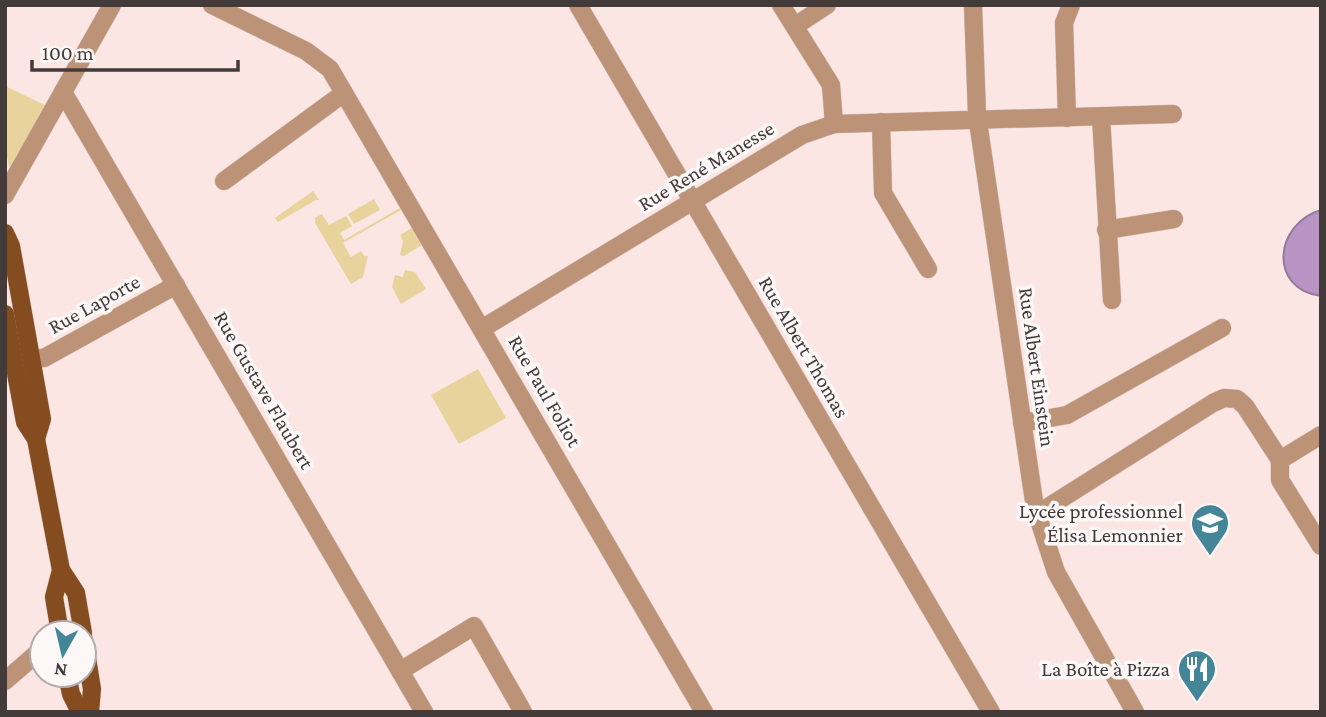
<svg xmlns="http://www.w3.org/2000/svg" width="1326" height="717" font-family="'Crimson Pro',serif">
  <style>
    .green { fill: #e8d39d }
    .water { fill: #b894c5; stroke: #95799b; stroke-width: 2 }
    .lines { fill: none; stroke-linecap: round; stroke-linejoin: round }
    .minor-casing { stroke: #d7c4c2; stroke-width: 19 }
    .major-casing { stroke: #d7c4c2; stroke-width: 19 }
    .minor { stroke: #bc9377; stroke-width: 18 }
    .major { stroke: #854c20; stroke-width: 18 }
    .labels { text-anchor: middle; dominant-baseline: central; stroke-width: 7; stroke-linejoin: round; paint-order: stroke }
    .street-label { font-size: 21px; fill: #433a3a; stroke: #fcf8f8 }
    .poi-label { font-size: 21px; fill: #433a3a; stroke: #fcf8f8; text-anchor: end }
  </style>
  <rect width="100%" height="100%" fill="#fce6e4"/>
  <g class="green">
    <path d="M5 86 47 106 14 168 9 167 5 146Z"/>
    <path d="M313 191 319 200H316L278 222 275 218Z"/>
    <path d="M374 199 380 210 354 224 348 214Z"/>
    <path d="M400 208 401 210 343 243 351 257 361 251 364 256H368L363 277 351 284 315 223V218L322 214 329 225 346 216 352 226 340 233 344 240Z"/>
    <path d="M412 228 422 245 404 256 400 255 403 241 400 235Z"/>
    <path d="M405 270 415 272 426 289 401 304 392 287 395 275 403 277Z"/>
    <path d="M478 369 506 418 459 444 431 395Z"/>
  </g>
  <path class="water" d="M1321 210V296C1268 289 1274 224 1321 210Z"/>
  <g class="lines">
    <defs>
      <g id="minor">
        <path d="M212 5 306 51 330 69 704 712"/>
        <path d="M578 5 991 712"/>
        <path d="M781 5 831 85 834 124"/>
        <path d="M973 5 977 115 1035 508 1056 572 1135 712"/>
        <path d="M795 26 827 5"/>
        <path d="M63 92 424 712"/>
        <path d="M1101 117 1112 300"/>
        <path d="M1067 118 1064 23 1071 5"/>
        <path d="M881 122 883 193 928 269"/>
        <path d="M224 181 344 93"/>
        <path d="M5 195 112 5"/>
        <path d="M1106 230 1174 219"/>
        <path d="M483 328 802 135 834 124 1173 114"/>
        <path d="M32 359 44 358 176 285"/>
        <path d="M1022 423 1067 415 1222 328"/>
        <path d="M1280 460 1321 435"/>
        <path d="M1037 514 1213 403 1224 398 1237 399 1245 406 1280 460V480L1321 546"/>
        <path d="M400 671 474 626 523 712"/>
        <path d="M5 681 42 649"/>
      </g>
      <g id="major">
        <path d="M5 233 11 246 42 419 36 439"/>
        <path d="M5 314 25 422 36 439 61 570 54 597 60 633"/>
        <path d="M61 570 76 593 83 633"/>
        <path d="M84 640 92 689 90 712"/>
        <path d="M67 675 71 694 80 712"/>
      </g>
    </defs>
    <use href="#minor" class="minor-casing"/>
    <use href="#major" class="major-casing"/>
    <use href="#minor" class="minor"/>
    <use href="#major" class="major"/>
  </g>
  <defs>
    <symbol id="school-pin" viewBox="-11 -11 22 30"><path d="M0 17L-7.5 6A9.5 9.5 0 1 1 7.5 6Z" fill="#448698" stroke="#fcf8f8"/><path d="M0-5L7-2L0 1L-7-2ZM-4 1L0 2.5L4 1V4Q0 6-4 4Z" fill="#fff"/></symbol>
    <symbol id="restaurant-pin" viewBox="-11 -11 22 30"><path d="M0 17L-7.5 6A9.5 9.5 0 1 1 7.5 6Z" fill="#448698" stroke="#fcf8f8"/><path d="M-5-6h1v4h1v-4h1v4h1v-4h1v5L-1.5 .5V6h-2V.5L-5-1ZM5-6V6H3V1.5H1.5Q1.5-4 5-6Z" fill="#fff"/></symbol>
  </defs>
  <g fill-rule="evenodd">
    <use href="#school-pin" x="1188" y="501" width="44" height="60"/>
    <use href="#restaurant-pin" x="1175" y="647" width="44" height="60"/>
  </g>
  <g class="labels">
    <g class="street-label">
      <text transform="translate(706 166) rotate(-31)">Rue René Manesse</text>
      <text transform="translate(94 304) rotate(-29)">Rue Laporte</text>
      <text transform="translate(804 347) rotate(60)">Rue Albert Thomas</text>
      <text transform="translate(1037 367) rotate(82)">Rue Albert Einstein</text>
      <text transform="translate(264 390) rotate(60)">Rue Gustave Flaubert</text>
      <text transform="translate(545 391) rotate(60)">Rue Paul Foliot</text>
    </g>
    <g class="poi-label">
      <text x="1183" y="511">Lycée professionnel<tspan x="1183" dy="24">Élisa Lemonnier</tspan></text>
      <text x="1170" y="669">La Boîte à Pizza</text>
    </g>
  </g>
  <rect width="1326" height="717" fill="none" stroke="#433a3a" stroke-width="14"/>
  <g transform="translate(63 654) rotate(188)"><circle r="33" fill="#fcf8f8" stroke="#b2acac" stroke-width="2"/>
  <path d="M0-5L12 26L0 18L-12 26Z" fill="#448698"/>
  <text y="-10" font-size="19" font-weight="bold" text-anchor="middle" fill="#433a3a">N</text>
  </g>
  <path d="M32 60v10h206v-10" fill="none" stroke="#433a3a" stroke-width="3.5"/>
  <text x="42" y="60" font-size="21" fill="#433a3a" stroke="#fcf8f8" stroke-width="5" paint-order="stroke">100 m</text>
</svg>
